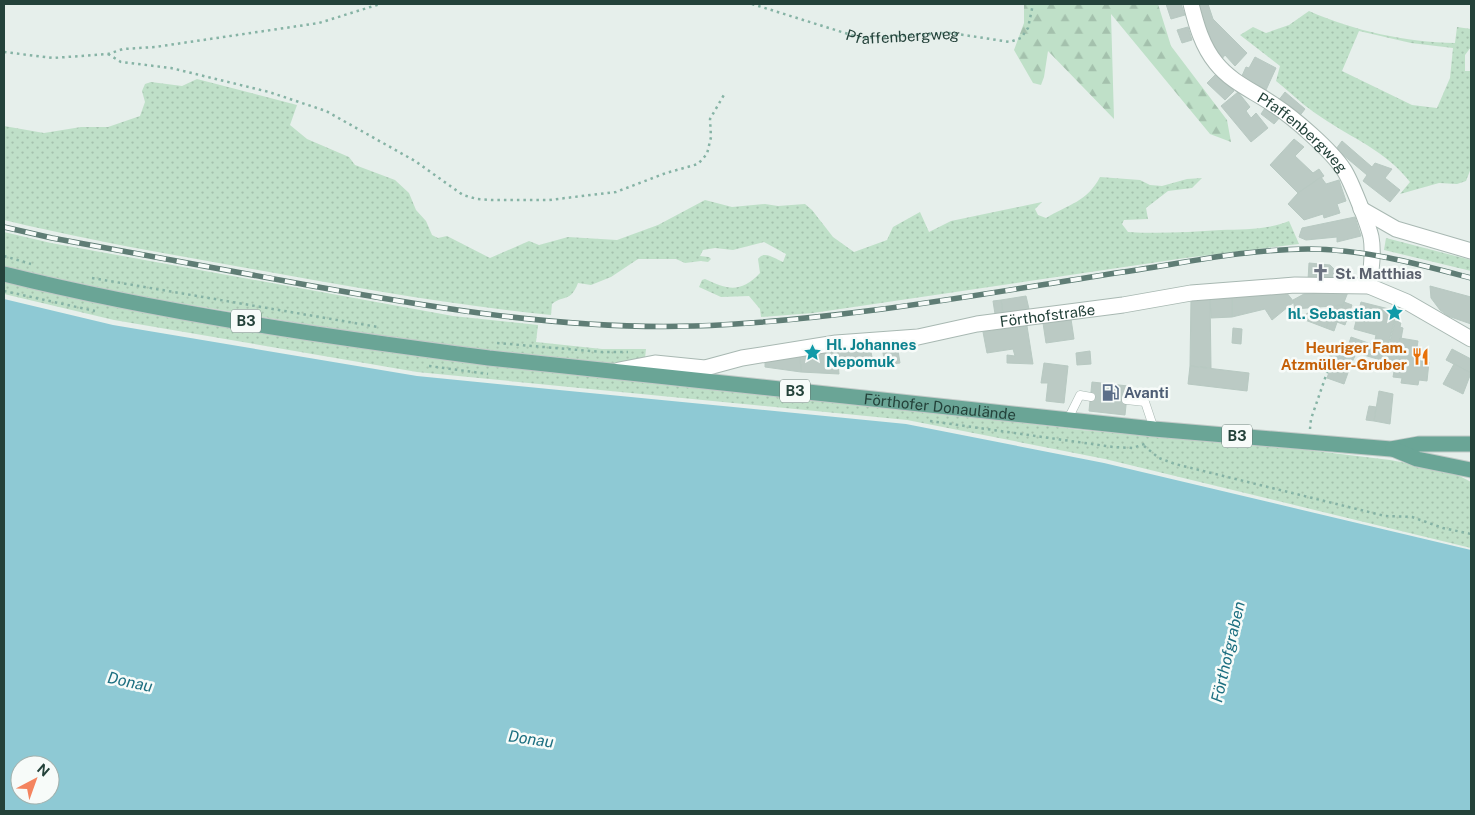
<svg xmlns="http://www.w3.org/2000/svg" width="1475" height="815" font-family="'Public Sans',sans-serif">
  <style>
    .grass { fill: url(#grass-dots); fill-rule: evenodd }
    .forest { fill: url(#forest-firs) }
    .water { fill: #8ec9d4; fill-rule: evenodd }
    .building { fill: #bbcac4; stroke: #b8c9c2 }
    .lines { fill: none; stroke-linecap: round; stroke-linejoin: round }
    .lane-casing { stroke: #a8b8b2; stroke-width: 9 }
    .street-casing { stroke: #a8b8b2; stroke-width: 17 }
    .primary-casing { stroke: #c2cac8; stroke-width: 17 }
    .path { stroke: #86b3a5; stroke-width: 2.5; stroke-dasharray: 2.5 4; stroke-linecap: butt }
    .lane { stroke: #fff; stroke-width: 8 }
    .street { stroke: #fff; stroke-width: 15 }
    .primary { stroke: #6aa596; stroke-width: 15 }
    .rail-casing { stroke: #5f7d75; stroke-width: 5.5 }
    .rail { stroke: #f7fbf9; stroke-width: 4; stroke-dasharray: 11; stroke-linecap: butt }
    .labels { text-anchor: middle; dominant-baseline: central; stroke-width: 5; stroke-linejoin: round; paint-order: stroke }
    .shield { fill: #f7fbf9; stroke: #637a73; stroke-width: 1 }
    .shield-label { font-size: 14px; font-weight: bold; fill: #24423a }
    .street-label { font-size: 15px; fill: #24423a; stroke: #f7fbf9 }
    .worship-label { font-size: 15px; font-weight: bold; fill: #5b616d; stroke: #f7fbf9; text-anchor: start }
    .culture-label { font-size: 15px; font-weight: bold; fill: #0d838f; stroke: #f7fbf9; text-anchor: end }
    .food-label { font-size: 15px; font-weight: bold; fill: #c56008; stroke: #f7fbf9; text-anchor: end }
    .service-label { font-size: 15px; font-weight: bold; fill: #4e5e75; stroke: #f7fbf9; text-anchor: start }
    .water-label { font-size: 16px; font-style: italic; fill: #1c6f80; stroke: #f7fbf9 }
  </style>
  <defs>
    <pattern id="grass-dots" width="8" height="8" patternUnits="userSpaceOnUse" patternTransform="scale(1.25)"><rect width="8" height="8" fill="#bfe0c8"/><path d="M2 2h.1M6 6h.1" fill="none" stroke="#a4c1ad" stroke-width="1.8" stroke-linecap="round"/></pattern>
    <pattern id="forest-firs" width="22" height="20" patternUnits="userSpaceOnUse" patternTransform="scale(1.25)"><rect width="22" height="20" fill="#bfe0c8"/><path d="M5 1l3.5 6h-7zM16 11l3.5 6h-7z" fill="#a4c1ad"/></pattern>
  </defs>
  <rect width="100%" height="100%" fill="#e6efeb"/>
  <g class="grass">
    <path d="M1309 11C1354 31 1406 42 1455 43L1457 27 1471 29V47L1465 55V71H1471V168L1466 181 1457 184 1439 183 1400 194 1410 182C1385 150 1353 139 1321 117 1305 107 1291 93 1276 81L1280 66 1240 35 1253 27 1266 33 1289 25ZM1359 31 1411 43 1453 48 1450 78 1437 108 1412 105 1342 71Z"/>
    <path d="M197 79 297 105 290 125 307 139 349 157 355 165 395 180 409 193 416 210 426 221 432 235 438 238 447 236 490 258 529 241 539 245 568 237 617 240 658 225 705 200 732 207 765 204 778 206 805 204 812 210 833 237 854 252 887 240 893 227 920 212 929 232 951 221 1042 202 1035 209 1038 215 1046 218C1069 204 1087 202 1100 177L1140 180 1150 185 1162 186 1187 179 1202 178 1192 188 1168 191 1146 208 1148 219 1124 220 1122 224 1128 232C1159 234 1190 232 1221 230 1243 229 1268 230 1289 221L1299 244 1185 258 813 313 761 317 760 309 749 296 721 297 699 287 702 280 705 279C728 290 741 293 760 273L758 259C764 250 775 259 783 262L786 254 764 242 733 250 715 248 703 250 700 256 709 257 711 259 708 262 701 261 685 263 676 259H638L611 277 591 285 578 283C570 303 565 294 552 304L551 315C450 305 351 287 252 269 169 254 86 240 4 220V126L44 133 81 127H108L140 116 145 102 142 91 145 84 151 82 182 86Z"/>
    <path d="M4 232 51 243 453 316 538 325 536 342 602 349H646L645 358 612 364 410 341 148 298 4 267Z"/>
    <path d="M1386 238 1471 260V271L1384 250Z"/>
    <path d="M4 281 45 291 901 408 1081 430 1307 450 1390 460 1450 471 1471 482V548L1105 459 907 420 417 372 114 320 4 294Z"/>
  </g>
  <path class="forest" d="M1024 4H1158L1171 46 1227 120 1231 142 1210 134 1111 14 1114 119 1048 51 1044 77 1041 85 1033 83 1014 50 1024 23Z"/>
  <path class="water" d="M4 299 113 325 417 376 906 424 1104 463 1471 550V811H4ZM20 765H50V795H20Z"/>
  <g class="building">
    <path d="M1166 4H1181L1185 15 1171 19Z"/>
    <path d="M1196 4H1208L1213 19 1247 53 1235 66 1225 55 1221 60 1215 54Z"/>
    <path d="M1188 27 1192 40 1182 43 1177 30Z"/>
    <path d="M1255 57 1276 68 1266 90 1241 78 1246 67 1249 68Z"/>
    <path d="M1216 74 1234 91 1225 100 1207 83Z"/>
    <path d="M1238 92 1250 107 1246 111 1251 118 1256 113 1268 128 1251 142 1221 106Z"/>
    <path d="M1285 92 1305 109 1298 118 1278 101Z"/>
    <path d="M1267 105 1281 116 1274 124 1261 114Z"/>
    <path d="M1294 139 1304 147 1295 156 1313 173 1319 169 1324 176 1298 193 1270 165Z"/>
    <path d="M1342 141 1372 167 1375 163 1392 169 1385 178 1400 190 1390 202 1363 181 1367 175 1336 149Z"/>
    <path d="M1321 177 1326 184 1339 180 1346 201 1337 204 1340 213 1324 218 1323 214 1304 220 1288 204 1298 193Z"/>
    <path d="M1355 217 1361 236 1337 242V237L1306 240 1299 237 1302 228Z"/>
    <path d="M1309 263 1330 265 1335 270 1334 276 1329 282 1308 280Z"/>
    <path d="M1430 286 1471 297V324L1448 316 1440 310 1431 298Z"/>
    <path d="M1286 292 1294 302 1272 320 1265 309 1232 317V296Z"/>
    <path d="M1348 292 1343 305 1295 309 1293 300 1304 294Z"/>
    <path d="M1026 296 1029 309 1003 313 1001 300Z"/>
    <path d="M1232 296V317L1211 318 1210 297Z"/>
    <path d="M1210 297 1211 368 1190 366 1191 298Z"/>
    <path d="M1001 300 1003 313 995 314 993 301Z"/>
    <path d="M1344 302 1352 305 1345 325 1337 322Z"/>
    <path d="M1361 302 1397 311 1384 361 1347 350 1351 337 1374 345 1376 335 1354 329Z"/>
    <path d="M1343 305 1334 331 1326 328 1334 306Z"/>
    <path d="M1307 313 1330 318 1326 328 1305 320Z"/>
    <path d="M1071 319 1074 339 1046 343 1043 323Z"/>
    <path d="M1395 321 1401 322 1400 327 1403 328 1397 361H1395L1394 367 1384 366Z"/>
    <path d="M1027 326 1033 364 1007 363V355L1015 356 1013 349 987 353 983 332Z"/>
    <path d="M1233 328 1242 329 1241 344 1232 343Z"/>
    <path d="M1400 338 1418 341 1415 360 1429 362 1427 381 1419 380 1418 385 1401 383 1402 378 1393 377Z"/>
    <path d="M897 345 900 363 885 365 882 347Z"/>
    <path d="M1332 347 1355 356 1351 364 1329 356Z"/>
    <path d="M866 349 867 366 838 368 837 351Z"/>
    <path d="M1452 349 1471 359V373L1446 360Z"/>
    <path d="M837 351 839 374 801 372 800 356Z"/>
    <path d="M1090 351 1091 364 1077 365 1076 353Z"/>
    <path d="M871 352 873 362 878 361V366L867 368 866 353Z"/>
    <path d="M800 356 801 372 765 367V362Z"/>
    <path d="M1333 361 1350 367 1344 384 1327 378Z"/>
    <path d="M1044 363 1068 366 1064 403 1046 401 1048 383H1041Z"/>
    <path d="M1454 364 1471 373 1463 394 1443 384Z"/>
    <path d="M1190 366 1249 373 1247 391 1188 384Z"/>
    <path d="M1092 382 1128 386 1125 415 1089 411Z"/>
    <path d="M1379 391 1393 394 1390 424 1374 421Z"/>
    <path d="M1369 406 1376 407 1374 421 1366 420Z"/>
  </g>
  <g class="lines">
    <defs>
      <g id="lane">
        <path d="M1126 400 1145 402 1154 429"/>
        <path d="M1068 419 1080 395 1091 397"/>
      </g>
      <g id="street">
        <path id="s2" d="M1191 4C1196 24 1202 46 1216 63 1232 83 1254 91 1274 105 1294 118 1331 150 1344 170 1351 181 1368 224 1371 237 1374 253 1371 270 1369 286"/>
        <path d="M1361 209 1396 229 1471 251"/>
        <path id="s3" d="M619 370 655 363 705 368 742 358 836 343 918 337 977 324 1123 305 1191 293 1295 285 1369 286 1407 302 1471 339"/>
      </g>
      <g id="primary">
        <path id="s4" d="M4 274C160 313 329 337 489 358L1154 429 1391 449 1419 444H1471"/>
        <path d="M1393 449 1417 459 1471 470"/>
      </g>
    </defs>
    <use href="#lane" class="lane-casing"/>
    <use href="#street" class="street-casing"/>
    <use href="#primary" class="primary-casing"/>
    <g class="path">
      <path id="s1" d="M752 4 861 38 951 33 1010 42 1021 38 1028 28 1033 4"/>
      <path d="M1311 4V5"/>
      <path d="M4 52 53 58 108 54 123 49 155 47 319 23 380 4"/>
      <path d="M108 54 121 62 171 68 269 92 326 111 415 161 463 195 477 199 492 200H549L616 192 666 173 698 164 707 154 711 137 710 119 725 93"/>
      <path d="M4 256 31 264"/>
      <path d="M92 278 378 327"/>
      <path d="M4 291 95 311"/>
      <path d="M497 343 602 352H628"/>
      <path d="M429 366 488 374"/>
      <path d="M930 421 1113 447 1133 448 1147 443"/>
      <path d="M1310 429 1311 419 1330 364"/>
      <path d="M1144 446 1159 458 1175 464 1385 516 1412 517 1443 528 1471 534"/>
    </g>
    <use href="#lane" class="lane"/>
    <use href="#street" class="street"/>
    <use href="#primary" class="primary"/>
    <defs>
      <path id="rail" d="M4 227 52 238C137 254 222 269 307 285 435 308 564 330 694 326 838 321 980 294 1123 272 1184 263 1247 249 1308 249 1364 249 1418 264 1471 278"/>
    </defs>
    <use href="#rail" class="rail-casing"/>
    <use href="#rail" class="rail"/>
  </g>
  <defs>
    <symbol id="church-bare" viewBox="-9 -9 18 18"><path d="M-1.2-6h2.4v3.5h3.3v2.4h-3.3V6h-2.4V-.1h-3.3v-2.4h3.3Z" fill="#6b7280" stroke="#f7fbf9" stroke-width="2.5" paint-order="stroke"/></symbol>
    <symbol id="sight-bare" viewBox="-9 -9 18 18"><path d="M0-6L1.8-2.2L6-1.7L2.9 1.2L3.7 5.4L0 3.3L-3.7 5.4L-2.9 1.2L-6-1.7L-1.8-2.2Z" fill="#0f9aa8" stroke="#f7fbf9" stroke-width="2.5" paint-order="stroke"/></symbol>
    <symbol id="restaurant-bare" viewBox="-9 -9 18 18"><path d="M-5-6h1v4h1v-4h1v4h1v-4h1v5L-1.5 .5V6h-2V.5L-5-1ZM5-6V6H3V1.5H1.5Q1.5-4 5-6Z" fill="#e8710a" stroke="#f7fbf9" stroke-width="2.5" paint-order="stroke"/></symbol>
    <symbol id="fuel-bare" viewBox="-9 -9 18 18"><path d="M-5.5-6h7V0h2V4h1.3V-2.5L3-4.5l.8-.8L6-3V5H2.5V1h-1V6h-7ZM-4.2-4.7v3.2H.2V-4.7Z" fill="#5c6f8a" stroke="#f7fbf9" stroke-width="2.5" paint-order="stroke"/></symbol>
  </defs>
  <g fill-rule="evenodd">
    <use href="#church-bare" x="1308" y="260" width="25" height="25"/>
    <use href="#sight-bare" x="1382" y="300" width="25" height="25"/>
    <use href="#sight-bare" x="800" y="340" width="25" height="25"/>
    <use href="#restaurant-bare" x="1408" y="344" width="25" height="25"/>
    <use href="#fuel-bare" x="1098" y="380" width="25" height="25"/>
  </g>
  <g class="labels">
    <g class="shield">
      <rect x="231" y="309.5" width="30" height="23" rx="4"/>
      <rect x="780" y="379.5" width="30" height="23" rx="4"/>
      <rect x="1222" y="424.5" width="30" height="23" rx="4"/>
    </g>
    <g class="shield-label">
      <text x="246" y="321">B3</text>
      <text x="795" y="391">B3</text>
      <text x="1237" y="436">B3</text>
    </g>
    <g class="street-label">
      <text stroke="none"><textPath href="#s1" startOffset="156">Pfaffenbergweg</textPath></text>
      <text stroke="none"><textPath href="#s2" startOffset="176">Pfaffenbergweg</textPath></text>
      <text stroke="none"><textPath href="#s3" startOffset="434">Förthofstraße</textPath></text>
      <text stroke="none"><textPath href="#s4" startOffset="946">Förthofer Donaulände</textPath></text>
    </g>
    <g class="worship-label">
      <text x="1335" y="273">St. Matthias</text>
    </g>
    <g class="culture-label">
      <text x="1381" y="313">hl. Sebastian</text>
      <text x="826" y="344" text-anchor="start">Hl. Johannes<tspan x="826" dy="17">Nepomuk</tspan></text>
    </g>
    <g class="food-label">
      <text x="1407" y="347">Heuriger Fam.<tspan x="1407" dy="17">Atzmüller-Gruber</tspan></text>
    </g>
    <g class="service-label">
      <text x="1124" y="392">Avanti</text>
    </g>
    <g class="water-label">
      <text transform="translate(1228 652) rotate(-77)">Förthofgraben</text>
      <text transform="translate(130 682) rotate(12)">Donau</text>
      <text transform="translate(531 739) rotate(8)">Donau</text>
    </g>
  </g>
  <rect width="1475" height="815" fill="none" stroke="#24423a" stroke-width="10"/>
  <g transform="translate(35 780) rotate(41)"><circle r="24" fill="#f7fbf9" stroke="#a3b1ad"/>
  <path d="M0-4L9 19L0 12L-9 19Z" fill="#f4845f"/>
  <text y="-8" font-size="14" font-weight="bold" text-anchor="middle" fill="#24423a">N</text>
  </g>
</svg>
